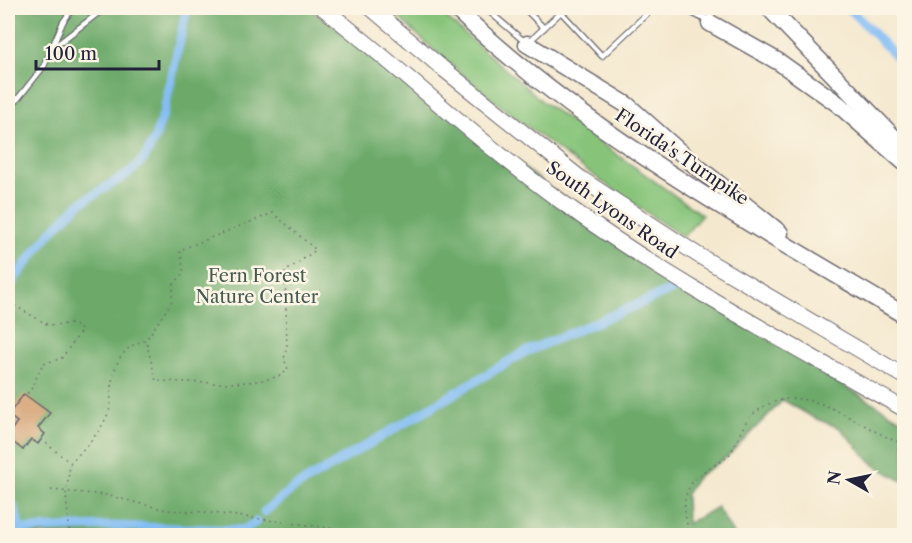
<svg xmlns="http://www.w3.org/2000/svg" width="912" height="543" font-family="'Libre Caslon Text',serif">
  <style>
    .green { fill: #87c47a; stroke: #54735a; stroke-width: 1.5 }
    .forest { fill: #6daa6a; stroke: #486652; stroke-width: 1.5 }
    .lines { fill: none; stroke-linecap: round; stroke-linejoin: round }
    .canal { stroke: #83bdf4; stroke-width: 9 }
    .building { fill: #d29b6c }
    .lane-casing { stroke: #6c676e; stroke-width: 7 }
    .primary-casing { stroke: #6c676e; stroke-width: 17 }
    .highway-casing { stroke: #6c676e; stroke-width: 19 }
    .path { stroke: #6c676e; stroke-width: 1.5; stroke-dasharray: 1.5 4.5; stroke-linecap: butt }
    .lane { stroke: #fff; stroke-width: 4.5 }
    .primary { stroke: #fff; stroke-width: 15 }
    .highway { stroke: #fff; stroke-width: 16 }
    .labels { text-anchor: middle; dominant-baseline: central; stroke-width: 5; stroke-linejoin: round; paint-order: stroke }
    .street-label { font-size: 18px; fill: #22223b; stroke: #fcf5e5 }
    .park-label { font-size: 18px; fill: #455b51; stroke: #fcf5e5 }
  </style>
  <rect width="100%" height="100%" fill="#fcf5e5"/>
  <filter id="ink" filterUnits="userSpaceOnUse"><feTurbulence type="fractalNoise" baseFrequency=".0167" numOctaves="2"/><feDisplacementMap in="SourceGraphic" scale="12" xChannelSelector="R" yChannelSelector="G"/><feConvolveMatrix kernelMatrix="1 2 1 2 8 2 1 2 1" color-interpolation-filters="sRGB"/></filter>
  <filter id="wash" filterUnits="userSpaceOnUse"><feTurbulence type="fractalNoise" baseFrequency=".008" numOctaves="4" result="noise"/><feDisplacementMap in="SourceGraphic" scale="24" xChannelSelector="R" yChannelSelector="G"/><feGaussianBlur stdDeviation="1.35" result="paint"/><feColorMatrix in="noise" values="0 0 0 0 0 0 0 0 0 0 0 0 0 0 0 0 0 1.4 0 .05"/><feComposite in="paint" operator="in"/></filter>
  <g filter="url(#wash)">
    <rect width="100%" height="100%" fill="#f4e8ce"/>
    <path class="green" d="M389 8H435L543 102 702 215 683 237C580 168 478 95 389 8Z"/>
    <path class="forest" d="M8 8H308L325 18 645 259 805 363 904 421V482L874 465 840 428 814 418 783 400 726 458 698 476 686 494 687 524 717 507 734 535H8Z"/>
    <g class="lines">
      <g class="canal">
        <path d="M849 8 904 65"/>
        <path d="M8 304 12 282 50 233 79 204 129 173 144 159 155 138 164 111 187 8"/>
        <path d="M8 491 19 524V531"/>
        <path d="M264 512 294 488 523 353 674 289"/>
        <path d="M8 530 106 526 243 530 256 522"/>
      </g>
    </g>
    <g id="blocks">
      <path class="building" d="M24 394 50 413 38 428 45 434 38 444 31 439 23 450 8 438V435L17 422 8 415Z"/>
    </g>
  </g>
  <g filter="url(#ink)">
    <use href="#blocks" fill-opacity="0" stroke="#6c676e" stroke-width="1.5"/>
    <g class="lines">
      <defs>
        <g id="lane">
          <path d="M485 8 525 42"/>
          <path d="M524 8 544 28"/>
          <path d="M682 8 708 21"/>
          <path d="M693 8 704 17"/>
          <path d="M531 40 561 12 602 56 653 8"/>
          <path d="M54 47 97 14 111 8"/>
          <path d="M8 111 44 66 63 22 73 8"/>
        </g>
        <g id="primary">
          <path d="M323 8C405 72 481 144 566 205 673 282 790 344 904 409"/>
          <path d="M371 8 441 67 580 178 698 255 904 376"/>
        </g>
        <g id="highway">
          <path d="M455 8C587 134 748 222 904 315"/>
          <path d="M769 8 904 148"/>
          <path d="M710 23 779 62 838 104 904 162"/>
          <path d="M527 44 627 105 690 161 780 233"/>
        </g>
      </defs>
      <use href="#lane" class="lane-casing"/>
      <use href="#primary" class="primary-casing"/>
      <use href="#highway" class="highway-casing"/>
      <g class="path">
        <path d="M8 296 12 304 48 325 73 324 82 330 61 359 43 363 30 392 24 394 8 415 17 422 8 435"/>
        <path d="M8 438 23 450 31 439 38 444 41 439 69 462"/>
        <path d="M70 463C85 448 102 431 109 411 112 404 110 396 111 388 114 365 121 346 146 340L171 303 174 284 184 273 180 250 273 213 316 250 285 272 287 348 284 359 288 369C273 390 183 381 156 381L146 340"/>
        <path d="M51 490 106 495 166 510 205 512 393 536"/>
        <path d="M70 536 66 496 70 464"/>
        <path d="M690 536C682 507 680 488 706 470 712 466 720 463 726 458 738 447 739 427 752 415 803 371 855 428 904 444"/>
      </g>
      <use href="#lane" class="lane"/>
      <use href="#primary" class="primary"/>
      <use href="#highway" class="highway"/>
    </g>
  </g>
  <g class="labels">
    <g class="street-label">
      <text transform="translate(682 157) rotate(34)">Florida's Turnpike</text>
      <text transform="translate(612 210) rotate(35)">South Lyons Road</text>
    </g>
    <g class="park-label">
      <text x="257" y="276">Fern Forest<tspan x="257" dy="21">Nature Center</tspan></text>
    </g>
  </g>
  <rect width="912" height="543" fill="none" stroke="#fcf5e5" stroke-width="30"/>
  <g transform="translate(849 480) rotate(279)" stroke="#fcf5e5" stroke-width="4.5" paint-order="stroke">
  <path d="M0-4.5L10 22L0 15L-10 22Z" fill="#22223b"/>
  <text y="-9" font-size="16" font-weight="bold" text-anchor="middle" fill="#22223b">N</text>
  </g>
  <path d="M36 60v9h123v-9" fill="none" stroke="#22223b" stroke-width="3"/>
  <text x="45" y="60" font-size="18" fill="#22223b" stroke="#fcf5e5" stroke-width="4.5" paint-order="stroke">100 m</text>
</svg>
